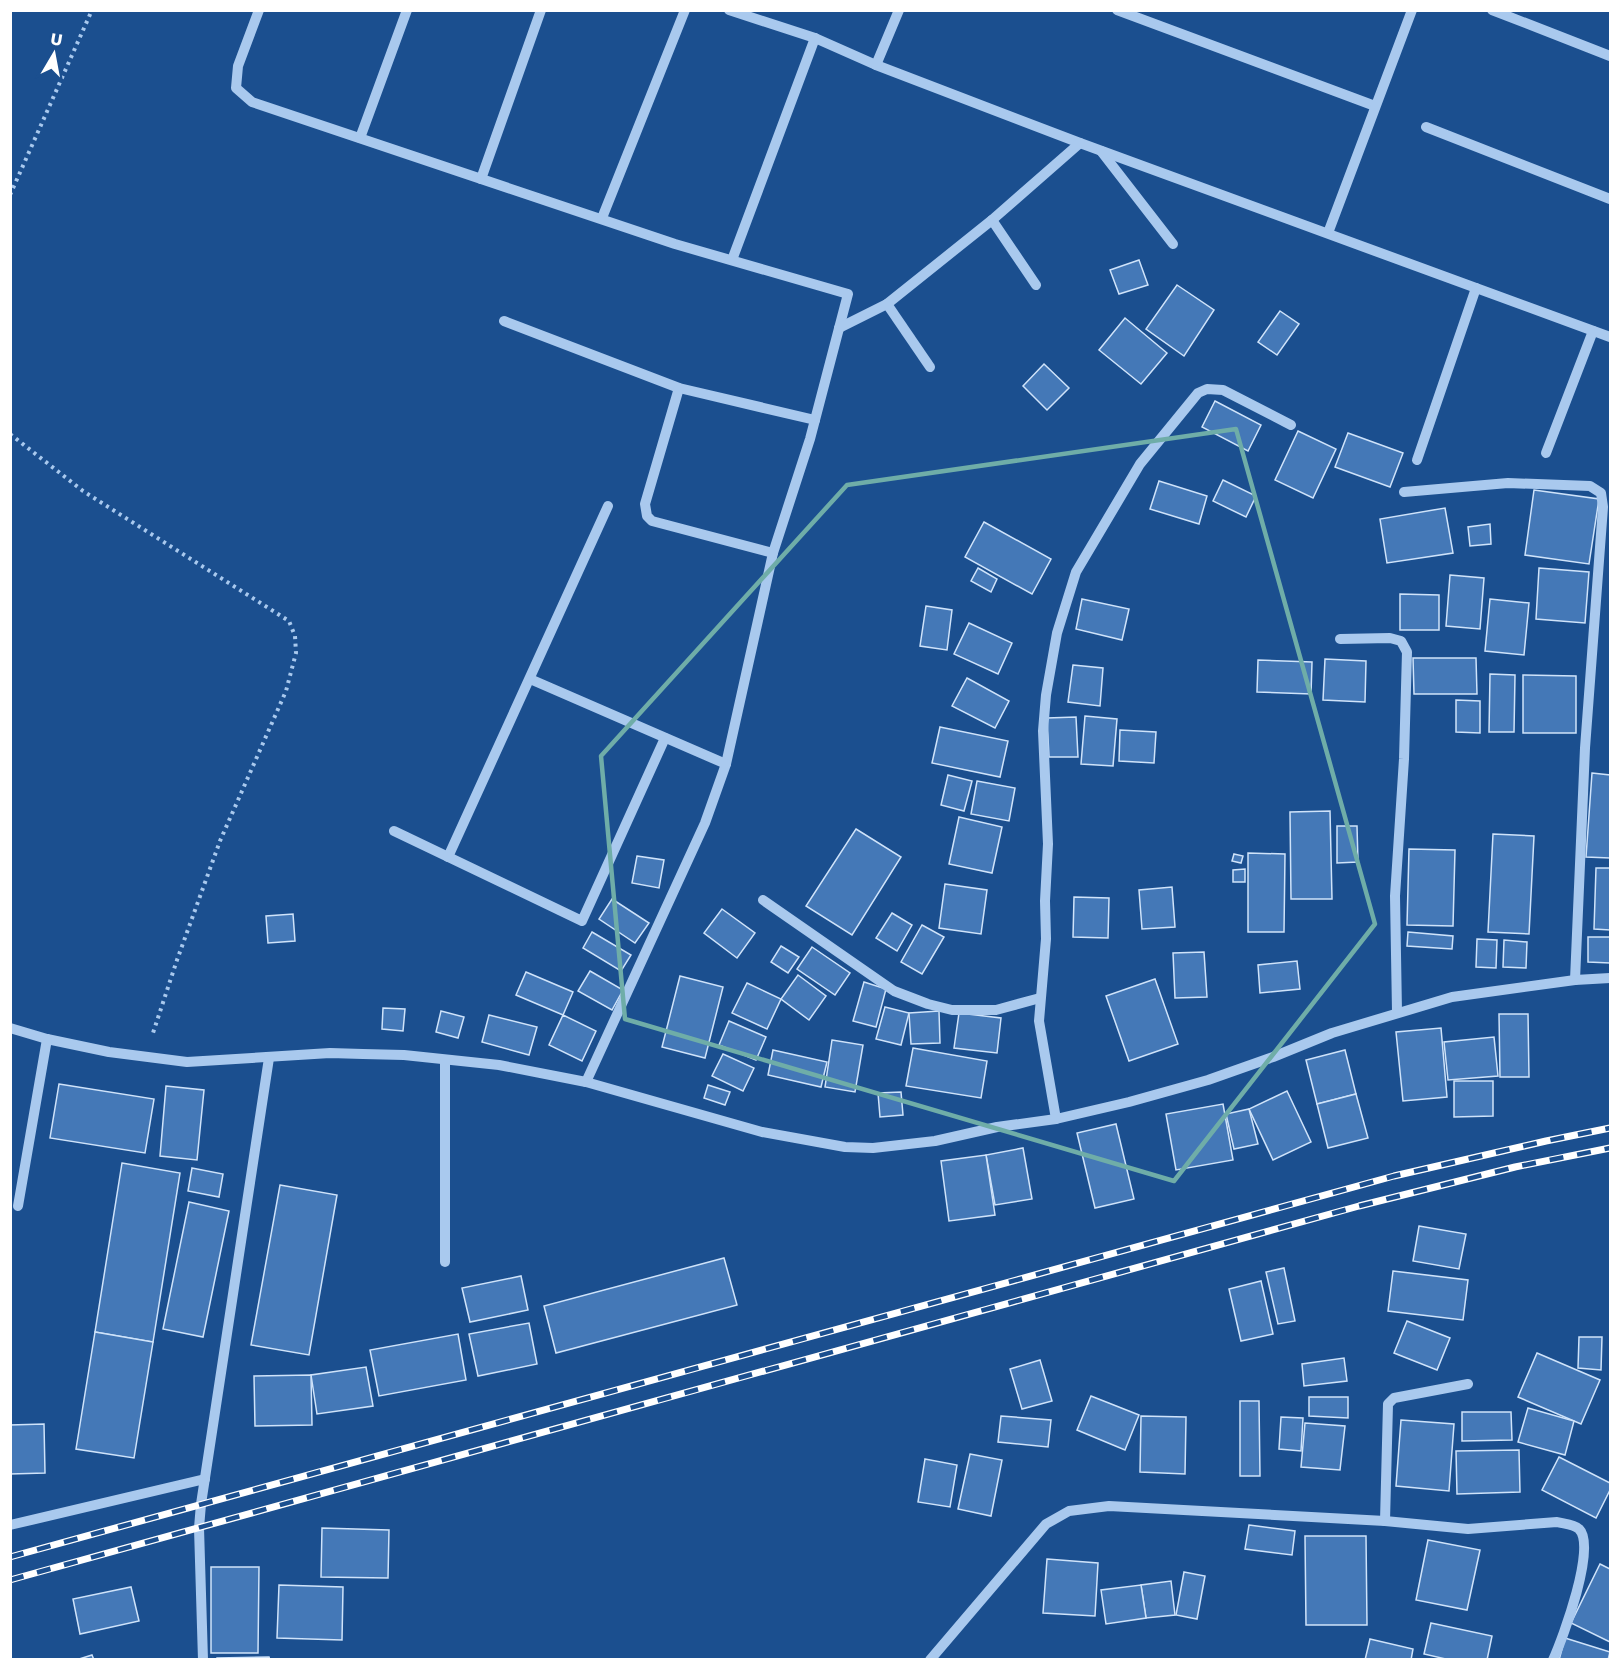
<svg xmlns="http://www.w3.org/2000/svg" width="1621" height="1670" font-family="'Golos Text',sans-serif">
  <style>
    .building { fill: #4478b7; stroke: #cfe3fa; stroke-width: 1.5 }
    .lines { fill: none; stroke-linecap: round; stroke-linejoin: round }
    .path { stroke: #a9c9ee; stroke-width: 4; stroke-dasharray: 3 4.5; stroke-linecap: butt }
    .minor { stroke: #a9c9ee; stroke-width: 10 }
    .rail-casing { stroke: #fff; stroke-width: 7 }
    .rail { stroke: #1b4f8f; stroke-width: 4.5; stroke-dasharray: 14; stroke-linecap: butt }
    .marked { fill: none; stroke: #6fada8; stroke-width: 4.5; stroke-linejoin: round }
  </style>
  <rect width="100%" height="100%" fill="#1b4f8f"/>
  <g class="building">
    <path d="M1139 260 1148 285 1119 294 1110 270Z"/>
    <path d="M1177 285 1214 310 1184 356 1146 329Z"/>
    <path d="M1280 311 1299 324 1277 355 1258 342Z"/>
    <path d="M1125 318 1167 353 1141 384 1099 350Z"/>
    <path d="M1044 364 1069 388 1047 410 1023 386Z"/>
    <path d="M1215 401 1261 425 1248 451 1202 427Z"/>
    <path d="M1298 431 1336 449 1313 498 1275 480Z"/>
    <path d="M1348 433 1403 453 1390 487 1335 467Z"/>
    <path d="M1223 480 1256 496 1246 517 1213 501Z"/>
    <path d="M1159 481 1207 496 1199 524 1150 509Z"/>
    <path d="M1534 490 1599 499 1589 564 1525 555Z"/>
    <path d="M1445 508 1453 553 1387 563 1380 519Z"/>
    <path d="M984 522 1051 559 1032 594 965 557Z"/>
    <path d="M1490 524 1491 544 1470 546 1468 527Z"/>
    <path d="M978 568 997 579 991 592 971 581Z"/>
    <path d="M1539 568 1589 572 1585 623 1536 619Z"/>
    <path d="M1450 575 1484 578 1480 629 1446 626Z"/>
    <path d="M1400 594 1439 595V630H1400Z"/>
    <path d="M1082 599 1129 609 1122 640 1076 629Z"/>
    <path d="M1490 599 1529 603 1524 655 1485 651Z"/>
    <path d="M926 606 952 610 947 650 920 646Z"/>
    <path d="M969 623 1012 643 998 674 954 654Z"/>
    <path d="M1413 658H1476L1477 694H1414Z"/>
    <path d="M1325 659 1366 661 1365 702 1323 700Z"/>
    <path d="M1258 660 1312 662 1311 694 1257 692Z"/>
    <path d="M1073 665 1103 668 1100 706 1068 702Z"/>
    <path d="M1490 674 1515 675 1514 732H1489Z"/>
    <path d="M1523 675 1576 676V733H1523Z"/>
    <path d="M967 678 1009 701 995 728 952 706Z"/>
    <path d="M1456 700 1480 701V733L1456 732Z"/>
    <path d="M1085 716 1117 719 1113 766 1081 764Z"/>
    <path d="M1076 717 1078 757H1049L1047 718Z"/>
    <path d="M940 727 1008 741 1000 777 932 763Z"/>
    <path d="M1120 730 1156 732 1154 763 1119 761Z"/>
    <path d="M1592 773 1610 775V858L1586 857Z"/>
    <path d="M948 775 972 781 964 811 941 805Z"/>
    <path d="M977 781 1015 788 1009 821 971 814Z"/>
    <path d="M1330 811 1332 899H1291L1290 812Z"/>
    <path d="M959 817 1002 827 992 873 949 864Z"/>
    <path d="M1337 826H1357L1358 862 1337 863Z"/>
    <path d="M856 829 901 857 852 935 806 906Z"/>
    <path d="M1493 834 1534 836 1529 934 1488 932Z"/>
    <path d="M1409 849 1455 850 1453 926 1407 925Z"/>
    <path d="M1248 853 1285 854 1284 932H1248Z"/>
    <path d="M1234 854 1243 856 1241 863 1232 861Z"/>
    <path d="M637 856 664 860 659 888 632 883Z"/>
    <path d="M1596 868H1610V930L1594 929Z"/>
    <path d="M1245 869V882H1233V870Z"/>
    <path d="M945 884 987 890 981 934 939 928Z"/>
    <path d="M1172 887 1175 927 1142 929 1139 890Z"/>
    <path d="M1074 897 1109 898 1108 938 1073 937Z"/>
    <path d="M612 899 649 923 635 943 599 919Z"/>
    <path d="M722 909 755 933 737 958 704 933Z"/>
    <path d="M892 913 912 925 897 951 876 938Z"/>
    <path d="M293 914 295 941 268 943 266 916Z"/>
    <path d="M922 925 944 937 922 974 901 962Z"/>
    <path d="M592 932 631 955 621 971 583 948Z"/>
    <path d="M1408 932 1453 936 1452 949 1407 946Z"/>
    <path d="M1588 937H1610V963L1588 962Z"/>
    <path d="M1477 939 1497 940 1496 968 1476 967Z"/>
    <path d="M1504 940 1527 942 1526 968 1503 967Z"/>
    <path d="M781 946 799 957 788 973 771 962Z"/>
    <path d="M812 947 850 973 835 995 797 969Z"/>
    <path d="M1204 952 1207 997 1175 998 1173 953Z"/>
    <path d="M1297 961 1300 989 1260 993 1258 965Z"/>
    <path d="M590 971 623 990 612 1010 578 991Z"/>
    <path d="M526 972 573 992 563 1015 516 995Z"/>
    <path d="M798 975 826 996 809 1020 781 999Z"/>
    <path d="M680 976 723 987 705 1058 662 1047Z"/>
    <path d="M1155 979 1178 1044 1129 1061 1106 996Z"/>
    <path d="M864 982 886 989 876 1027 853 1021Z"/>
    <path d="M747 983 781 999 767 1029 732 1013Z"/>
    <path d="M885 1007 909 1013 901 1045 876 1039Z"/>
    <path d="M383 1008 405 1009 403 1031 382 1029Z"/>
    <path d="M441 1011 464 1017 458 1038 436 1032Z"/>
    <path d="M939 1011 940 1043 911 1044 909 1013Z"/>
    <path d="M959 1013 1001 1018 997 1053 954 1048Z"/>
    <path d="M1499 1014H1528L1529 1077H1500Z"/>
    <path d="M489 1015 537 1027 529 1055 482 1042Z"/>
    <path d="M563 1015 596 1031 582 1061 549 1045Z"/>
    <path d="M729 1021 766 1037 756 1060 719 1045Z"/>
    <path d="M1441 1028 1447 1097 1403 1101 1396 1032Z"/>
    <path d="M1494 1037 1498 1076 1448 1080 1444 1042Z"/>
    <path d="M832 1040 863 1045 855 1092 825 1087Z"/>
    <path d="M913 1048 987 1061 981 1098 906 1086Z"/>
    <path d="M773 1050 827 1062 821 1087 768 1075Z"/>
    <path d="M1345 1050 1356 1094 1317 1104 1306 1060Z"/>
    <path d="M723 1054 754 1068 743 1091 712 1076Z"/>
    <path d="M1454 1081H1493V1116L1454 1117Z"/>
    <path d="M59 1084 154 1099 145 1153 50 1138Z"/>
    <path d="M708 1085 730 1092 725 1105 704 1098Z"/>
    <path d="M166 1086 204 1090 197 1160 160 1156Z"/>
    <path d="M1287 1091 1311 1142 1273 1160 1249 1109Z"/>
    <path d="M901 1092 903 1115 880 1117 878 1093Z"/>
    <path d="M1356 1094 1368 1138 1328 1148 1317 1104Z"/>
    <path d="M1223 1104 1233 1160 1176 1170 1166 1114Z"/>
    <path d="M1249 1109 1258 1144 1234 1149 1226 1114Z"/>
    <path d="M1116 1124 1134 1199 1095 1208 1077 1133Z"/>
    <path d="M1023 1148 1032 1199 995 1205 986 1155Z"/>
    <path d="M986 1155 995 1215 949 1221 941 1161Z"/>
    <path d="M122 1163 180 1173 153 1342 95 1332Z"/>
    <path d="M192 1168 223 1174 219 1197 188 1191Z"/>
    <path d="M280 1185 337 1195 309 1355 251 1345Z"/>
    <path d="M189 1202 229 1211 203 1337 163 1329Z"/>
    <path d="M1419 1226 1466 1234 1459 1269 1413 1261Z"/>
    <path d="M724 1258 737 1305 556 1353 544 1306Z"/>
    <path d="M1284 1268 1295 1321 1278 1324 1266 1272Z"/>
    <path d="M1393 1271 1468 1280 1463 1320 1388 1311Z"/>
    <path d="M521 1276 528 1310 470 1322 462 1288Z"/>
    <path d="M1261 1281 1273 1334 1241 1341 1229 1289Z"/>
    <path d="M1407 1321 1450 1338 1437 1370 1394 1353Z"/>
    <path d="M529 1323 537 1364 478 1376 469 1334Z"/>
    <path d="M95 1332 153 1342 134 1458 76 1449Z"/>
    <path d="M458 1334 466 1380 379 1396 370 1350Z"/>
    <path d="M1579 1337H1602L1601 1370 1578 1368Z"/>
    <path d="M1537 1353 1600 1380 1581 1424 1518 1397Z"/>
    <path d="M1344 1358 1347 1381 1304 1386 1302 1364Z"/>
    <path d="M1040 1360 1052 1401 1022 1409 1010 1369Z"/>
    <path d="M366 1367 373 1406 317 1414 311 1375Z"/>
    <path d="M311 1375 312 1425 255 1426 254 1376Z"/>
    <path d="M1091 1396 1139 1415 1125 1450 1077 1430Z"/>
    <path d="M1309 1397H1348V1418L1309 1416Z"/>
    <path d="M1240 1401H1259L1260 1476H1240Z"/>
    <path d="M1528 1408 1574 1421 1565 1455 1518 1442Z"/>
    <path d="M1462 1412H1511L1512 1440 1462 1441Z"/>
    <path d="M1001 1416 1051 1420 1048 1447 998 1442Z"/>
    <path d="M1141 1416 1186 1417 1185 1474 1140 1472Z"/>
    <path d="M1281 1417 1303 1418 1301 1451 1279 1449Z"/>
    <path d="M1401 1420 1454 1424 1449 1491 1396 1486Z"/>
    <path d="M1305 1423 1345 1426 1340 1470 1301 1467Z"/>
    <path d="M44 1424 45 1473 10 1474V1425Z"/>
    <path d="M1519 1450 1520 1492 1457 1494 1456 1451Z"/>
    <path d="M970 1454 1002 1460 991 1516 958 1509Z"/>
    <path d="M1559 1457 1610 1483V1490L1596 1518 1542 1490Z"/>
    <path d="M925 1459 957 1465 950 1507 918 1502Z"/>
    <path d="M1249 1525 1295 1531 1292 1555 1245 1549Z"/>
    <path d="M322 1528 389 1530 388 1578 321 1577Z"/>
    <path d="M1305 1536H1366L1367 1625H1306Z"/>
    <path d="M1428 1540 1480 1550 1467 1610 1416 1600Z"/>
    <path d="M1047 1559 1098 1563 1095 1616 1043 1613Z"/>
    <path d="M1600 1564 1610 1569V1642L1571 1623Z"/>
    <path d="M211 1567H259L258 1653H211Z"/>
    <path d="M1184 1572 1205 1576 1197 1619 1176 1615Z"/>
    <path d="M1171 1581 1175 1615 1146 1618 1141 1585Z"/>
    <path d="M279 1585 343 1587 342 1640 277 1638Z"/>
    <path d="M1141 1585 1146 1618 1106 1624 1101 1590Z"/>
    <path d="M131 1587 139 1621 80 1634 73 1599Z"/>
    <path d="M1431 1623 1492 1636 1487 1660H1450L1424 1654Z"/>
    <path d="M1565 1638 1610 1652 1608 1660H1559Z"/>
    <path d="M1370 1639 1413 1649 1411 1660H1365Z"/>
    <path d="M92 1655 94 1660H76Z"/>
    <path d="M269 1657 270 1660H217V1658Z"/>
  </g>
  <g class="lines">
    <g class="path">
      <path d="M10 195 92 10"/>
      <path d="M10 434 83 491 289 621 295 636 296 653 286 691 220 841 177 960 152 1036"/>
    </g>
    <g class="minor">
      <path d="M259 10 238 66 236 88 252 102 675 244 848 294 810 439 773 553 726 764 705 823 586 1082"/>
      <path d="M729 10 815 38 876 65 1080 143 1610 337"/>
      <path d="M1117 10 1375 106"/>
      <path d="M1492 10 1610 56"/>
      <path d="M876 65 899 10"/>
      <path d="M1426 127 1610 199"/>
      <path d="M360 138 407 10"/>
      <path d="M1101 151 1173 244"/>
      <path d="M481 179 541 10"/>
      <path d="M602 218 685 10"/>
      <path d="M992 220 1036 285"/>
      <path d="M1328 233 1412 10"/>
      <path d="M732 260 815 38"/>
      <path d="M887 304 930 367"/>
      <path d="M504 321 679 388 815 420"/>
      <path d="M839 328 887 304 992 220 1080 143"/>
      <path d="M679 388 645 504 647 516 652 521 773 553"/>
      <path d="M1546 453 1593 331"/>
      <path d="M1417 460 1476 288"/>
      <path d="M1404 492 1508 483 1590 486 1601 493 1603 507 1585 748 1575 980"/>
      <path d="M1340 639 1390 638 1401 641 1407 652 1404 759 1395 896 1397 1012"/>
      <path d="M530 679 726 764"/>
      <path d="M394 831 582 921 665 738"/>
      <path d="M448 857 608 506"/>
      <path d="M763 900 894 991 928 1004 952 1010H996L1040 998"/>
      <path d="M10 1028 47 1039 109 1052 187 1062 330 1053 363 1054 404 1055 499 1065 586 1082 762 1132 845 1147 873 1148 935 1141 997 1127 1056 1119 1129 1102 1208 1080 1273 1057 1332 1033 1452 997 1575 980 1610 978"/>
      <path d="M445 1060V1262"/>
      <path d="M1056 1119 1039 1021 1046 939 1045 901 1048 844 1043 731 1046 695 1057 633 1076 572 1140 464 1198 393 1207 389 1223 390 1291 425"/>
      <path d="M18 1206 47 1039"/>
      <path d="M1468 1384 1394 1398 1388 1404 1385 1521 1468 1529 1557 1522C1564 1524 1573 1524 1579 1529 1597 1546 1563 1638 1553 1660"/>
      <path d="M10 1525 205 1479"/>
      <path d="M203 1660 199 1528 201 1504 269 1058"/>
      <path d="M930 1660 1046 1524 1069 1511 1109 1506 1385 1521"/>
    </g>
    <defs>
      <g id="rail">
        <path d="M10 1557 1394 1176 1546 1141 1610 1128"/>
        <path d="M10 1580 1359 1206 1515 1167 1610 1148"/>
      </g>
    </defs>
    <use href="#rail" class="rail-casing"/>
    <use href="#rail" class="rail"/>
  </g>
  <path class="marked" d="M1236 429 1375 924 1174 1181 625 1019 601 756 847 485Z"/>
  <rect width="1621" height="1670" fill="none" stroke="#ffffff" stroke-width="24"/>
  <g transform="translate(54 54) rotate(10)" stroke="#1b4f8f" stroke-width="4.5" paint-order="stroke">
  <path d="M0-4.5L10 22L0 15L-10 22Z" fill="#ffffff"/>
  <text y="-9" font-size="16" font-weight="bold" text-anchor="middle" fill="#ffffff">U</text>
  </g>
</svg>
